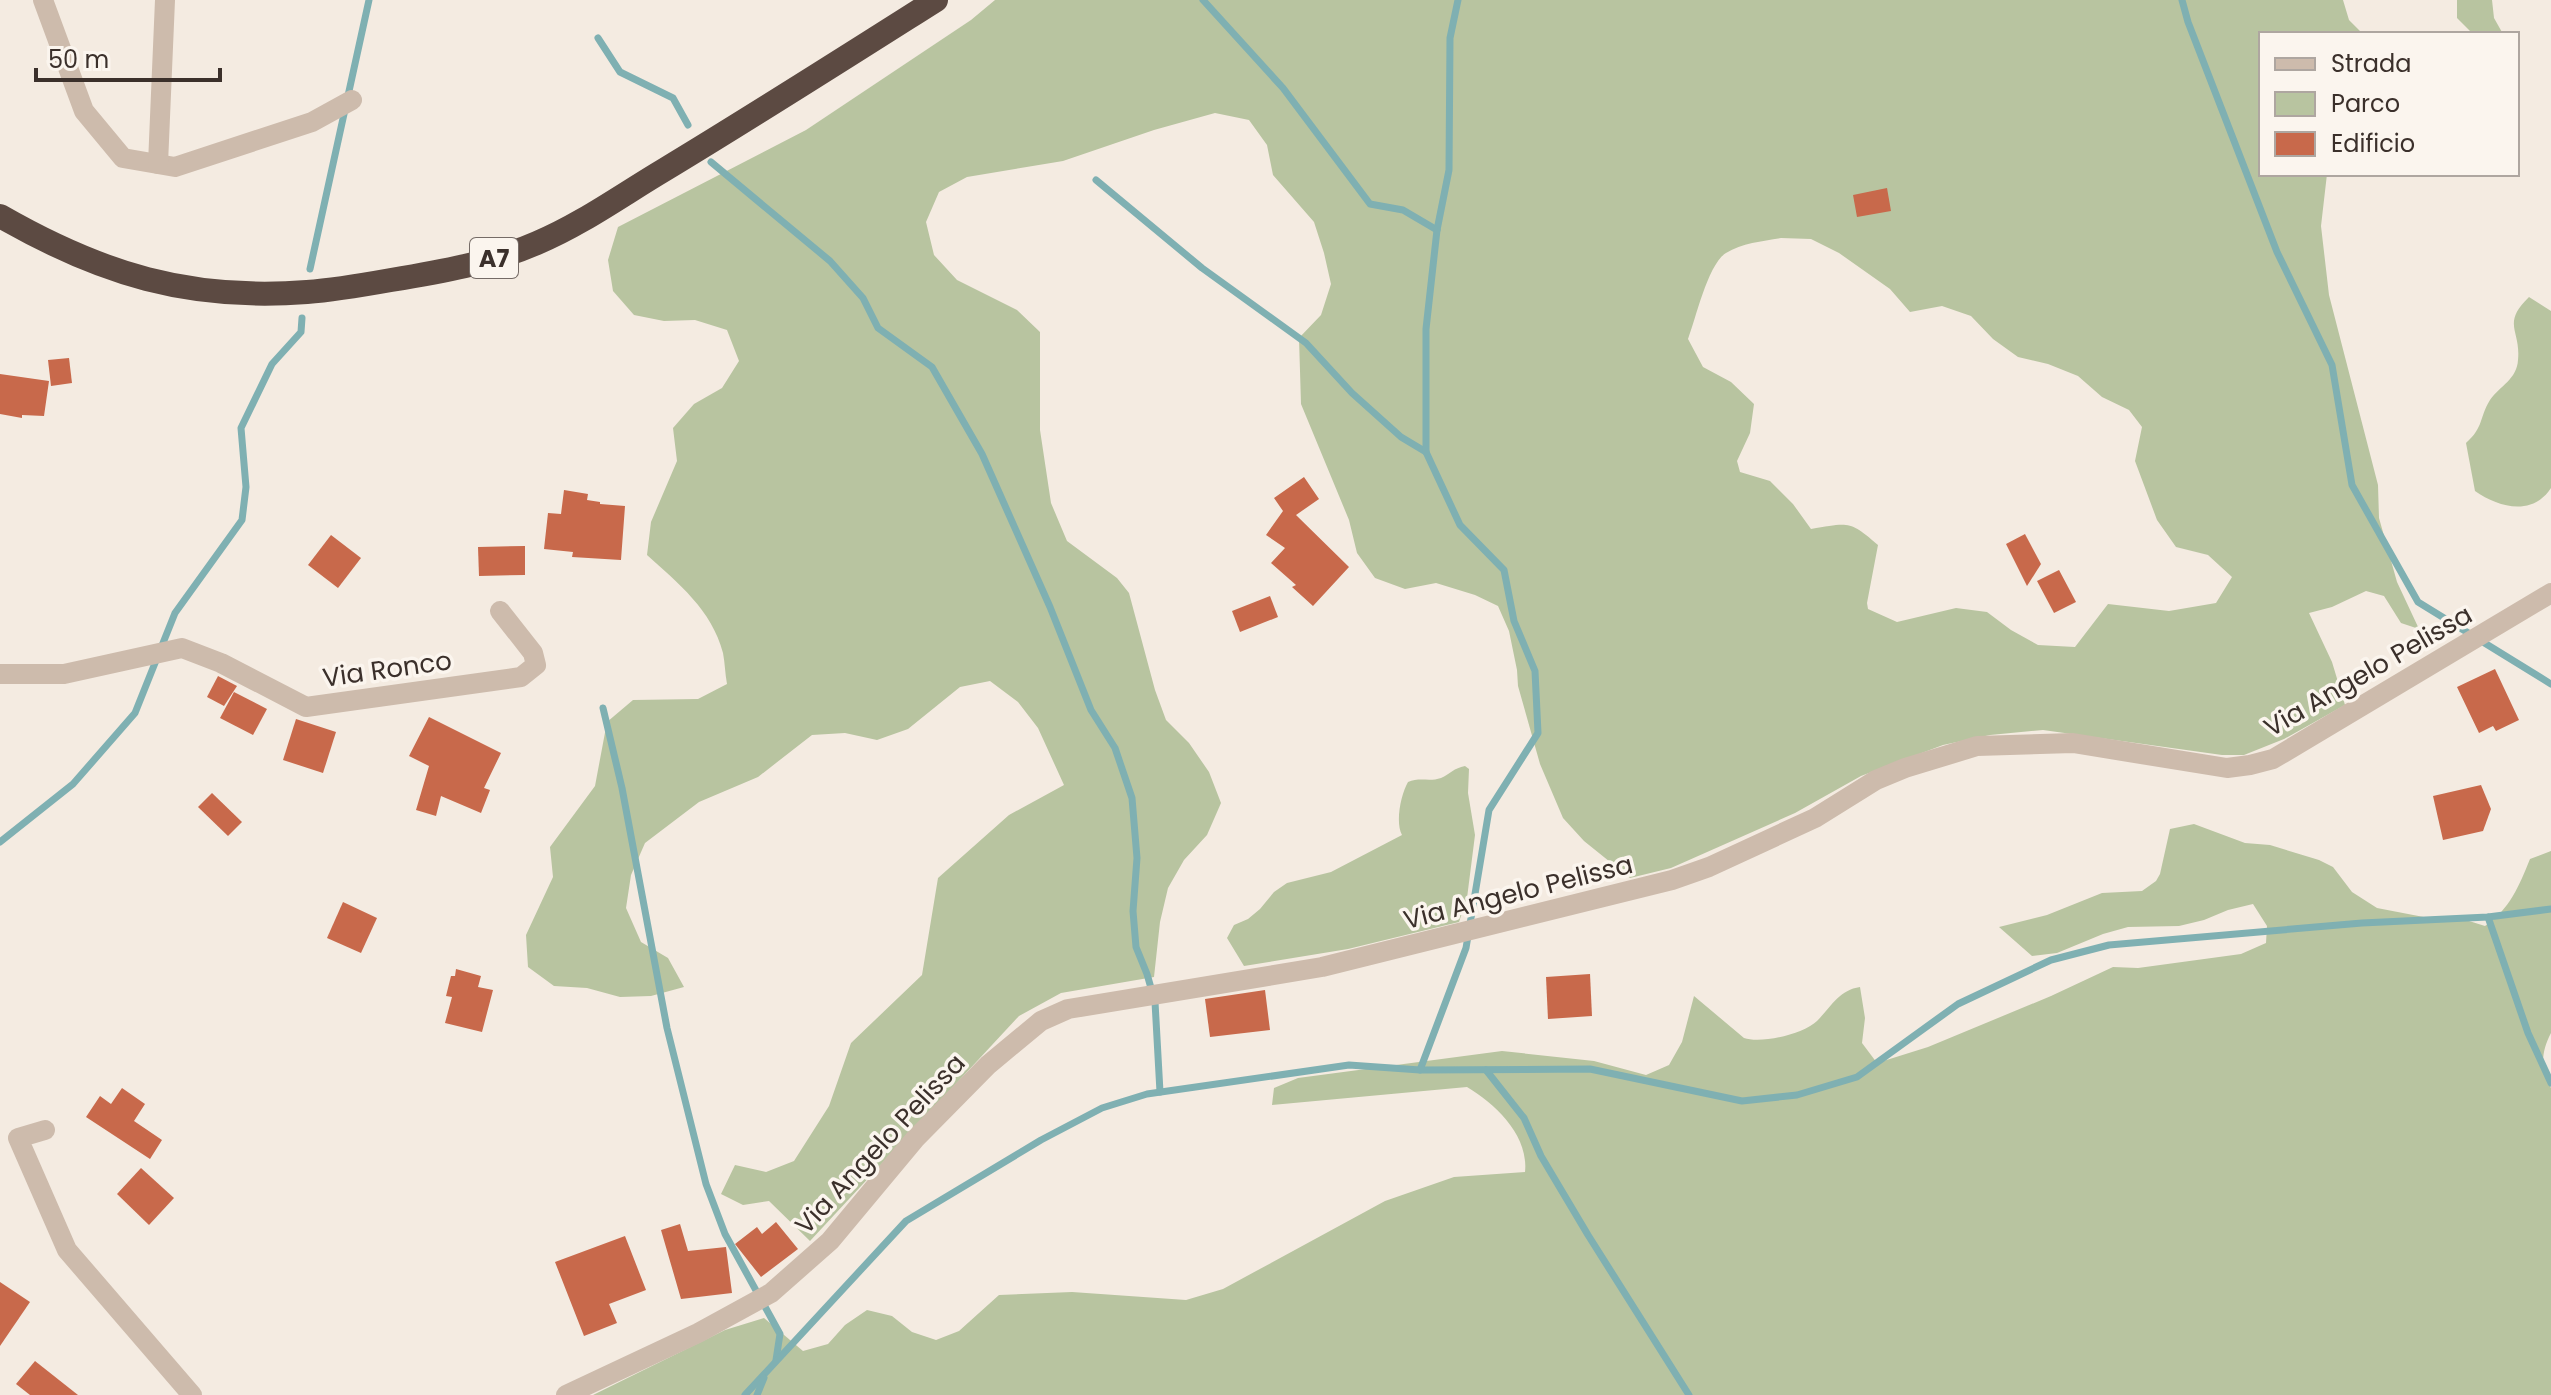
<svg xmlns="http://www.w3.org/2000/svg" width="2551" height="1395" font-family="Poppins,sans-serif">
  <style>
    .green { fill: #b8c4a0; fill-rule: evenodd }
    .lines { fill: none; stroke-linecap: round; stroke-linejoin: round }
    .stream { stroke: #7fb0b2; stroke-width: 7 }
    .building { fill: #c8694b }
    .minor { stroke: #cdbbac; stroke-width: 20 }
    .tertiary { stroke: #cdbbac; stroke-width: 20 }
    .motorway { stroke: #5c4a42; stroke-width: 24 }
    .labels { text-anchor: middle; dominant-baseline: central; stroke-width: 7; stroke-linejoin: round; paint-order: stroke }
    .shield { fill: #fbf5ee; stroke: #756b66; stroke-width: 2 }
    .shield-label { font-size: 24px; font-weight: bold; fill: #3b302b }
    .street-label { font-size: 26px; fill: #3b302b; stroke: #fbf5ee }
  </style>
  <rect width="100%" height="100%" fill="#f4ebe1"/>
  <g class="green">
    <path d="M995 0H2343L2349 20 2363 34H2261V174H2327L2321 226 2329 295 2378 485 2379 518 2397 582 2419 629 2401 623 2384 596 2366 591 2332 607 2309 613 2332 662 2345 705 2284 739 2244 755H2222L2043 730 1990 735 1943 745 1861 776 1795 813 1671 868 1630 878 1584 841 1563 818 1540 764 1518 686 1517 670 1509 631 1498 606 1475 595 1436 583 1405 589 1375 578 1357 553 1349 520 1301 404 1299 338 1321 315 1331 284 1324 253 1314 222 1273 175 1267 145 1249 120 1215 113 1154 130 1063 161 967 177 939 192 926 222 934 255 957 280 1017 310 1040 332V430L1051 503 1067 541 1117 578 1129 593 1155 690 1166 720 1189 743 1209 772 1221 803 1207 835 1184 860 1168 888 1160 922 1154 977 1061 993 1019 1016 810 1241 769 1201 743 1205 721 1194 735 1165 766 1172 794 1161 829 1106 851 1043 922 975 938 878 1009 815 1064 785 1038 728 1018 702 990 681 960 687 908 729 877 740 845 733 812 735 758 777 699 802 645 843 631 875 626 908 641 942 668 958 684 987 651 996 620 997 587 988 554 986 528 967 526 935 553 877 550 847 595 786 607 722 633 700 698 699 727 684C725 674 725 663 723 653 712 610 678 583 647 555L651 522 677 461 673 428 694 404 722 388 739 361 727 330 695 320 664 321 634 315 613 291 608 260 618 227 806 130 971 20ZM1781 238 1811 239 1839 253 1890 289 1910 312 1942 306 1971 316 1993 339 2018 357 2048 364 2078 376 2102 397 2129 410 2142 427 2135 461 2157 520 2176 547 2208 555 2232 577 2216 603 2169 611 2108 604 2075 647 2038 645 2011 630 1987 612 1956 608 1897 622 1868 609 1867 603 1878 545C1849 520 1849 523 1811 529L1793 504 1770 481 1740 472 1737 461 1750 433 1754 404 1731 382 1703 367 1688 339C1696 318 1708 264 1726 253 1742 243 1763 241 1781 238Z"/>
    <path d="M2457 0H2492L2494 18 2503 34H2473L2457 18Z"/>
    <path d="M2529 297 2551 311V488C2533 516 2499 508 2475 491L2466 443C2484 427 2479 418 2490 400 2500 386 2517 379 2518 360 2521 330 2501 324 2529 297Z"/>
    <path d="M1465 766 1469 769 1468 793 1475 835 1467 898 1459 922 1348 949 1244 966 1227 938 1234 925 1248 919 1260 909 1274 892 1287 883 1331 872 1402 835C1395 822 1401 794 1408 782 1419 777 1430 782 1441 778 1450 774 1454 768 1465 766Z"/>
    <path d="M2194 824 2245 843 2270 845 2319 860 2333 867 2352 892 2377 908 2434 919 2469 921 2485 926C2510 909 2519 886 2530 859L2551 851V1033C2541 1052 2540 1069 2551 1088V1395H593L725 1330 764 1318 803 1351 828 1344 845 1325 867 1310 892 1316 912 1332 936 1340 959 1331 999 1295 1072 1292 1186 1300 1223 1289 1385 1201 1454 1177 1525 1172C1529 1136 1496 1104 1467 1087L1272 1105 1274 1088 1298 1078 1502 1051 1594 1061 1646 1075 1669 1065 1682 1042 1694 996 1744 1038C1761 1044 1804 1034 1817 1021 1831 1007 1839 990 1860 987L1865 1018 1862 1043 1877 1063 1928 1047 2051 996 2113 967 2138 968 2241 954 2266 943 2267 926 2253 904 2228 910 2204 920 2179 926 2128 927 2103 934 2057 953 2032 956 1999 927 2047 915 2102 893 2142 891 2156 881 2160 874 2170 829Z"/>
  </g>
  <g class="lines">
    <g class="stream">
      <path d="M1203 0 1283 88 1370 204 1403 210 1437 230"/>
      <path d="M2182 0 2188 22 2277 252 2332 365 2352 485 2418 602 2551 684"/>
      <path d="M598 38 620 72 673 98 688 125"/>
      <path d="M711 162 830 261 863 298 878 328 932 367 982 454 1050 607 1091 710 1115 748 1132 798 1137 858 1133 911 1136 947 1147 974 1155 1002 1160 1092"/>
      <path d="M1096 180 1202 268 1306 343 1352 393 1401 437 1426 452"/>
      <path d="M310 269 369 0"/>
      <path d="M603 708 622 788 667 1028 706 1184 725 1234 780 1334 776 1360"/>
      <path d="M0 842 73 784 135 713 175 613 242 520 246 487 241 428 272 364 301 332 302 318"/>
      <path d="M2488 917 2528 1033 2551 1083"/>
      <path d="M1420 1070 1466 948 1489 810 1538 733 1535 671 1514 621 1504 570 1460 525 1426 452V329L1437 230 1449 170 1450 38 1458 0"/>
      <path d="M1486 1070 1524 1118 1541 1156 1588 1235 1689 1395"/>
      <path d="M745 1395 906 1221 1041 1140 1102 1108 1147 1094 1349 1065 1420 1070 1590 1069 1742 1101 1797 1095 1857 1077 1958 1004 2051 960 2109 945 2362 923 2488 917 2551 909"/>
      <path d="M757 1395 764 1378"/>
    </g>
  </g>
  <g class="building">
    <path d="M1887 188 1891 211 1857 217 1853 195Z"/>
    <path d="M69 358 72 383 51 386 48 360Z"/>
    <path d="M0 374 49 381 44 416 22 415V418L0 414Z"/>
    <path d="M1304 477 1319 499 1296 515 1349 567 1313 606 1292 587 1296 585 1271 563 1285 548 1266 535 1283 511 1274 498Z"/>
    <path d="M564 490 588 494 587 500 600 502V504L625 506 621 560 572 557 573 552 544 549 548 513 561 514Z"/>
    <path d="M2025 534 2041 564 2027 586 2006 544Z"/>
    <path d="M331 535 361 558 338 588 308 565Z"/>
    <path d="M525 546V575L479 576 478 547Z"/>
    <path d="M2059 570 2076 602 2054 613 2037 581Z"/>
    <path d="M1270 596 1278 617 1240 632 1232 611Z"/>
    <path d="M2495 669 2519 720 2496 731 2493 726 2479 733 2457 687Z"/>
    <path d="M218 676 237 686 224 706 207 697Z"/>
    <path d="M234 692 267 709 253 735 220 718Z"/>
    <path d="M429 717 501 753 484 788 490 790 481 813 441 796 436 816 416 810 429 766 409 756Z"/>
    <path d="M296 719 336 732 323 773 283 760Z"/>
    <path d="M2481 785 2491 809 2483 831 2443 840 2433 796Z"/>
    <path d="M212 793 242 822 228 836 198 807Z"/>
    <path d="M343 902 377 918 361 953 327 938Z"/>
    <path d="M456 969 481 976 478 987 493 990 482 1032 445 1023 452 997 446 996 451 976H455Z"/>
    <path d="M1590 974 1592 1016 1548 1019 1546 977Z"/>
    <path d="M1265 990 1270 1030 1210 1037 1205 999Z"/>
    <path d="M122 1088 145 1104 134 1121 162 1140 150 1159 86 1117 100 1096 111 1104Z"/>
    <path d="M141 1168 174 1198 149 1225 117 1194Z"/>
    <path d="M776 1222 798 1249 761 1277 735 1244 757 1227 762 1234Z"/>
    <path d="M680 1224 688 1251 726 1247 732 1293 681 1299 661 1230Z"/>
    <path d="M625 1236 646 1290 609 1304 617 1323 584 1336 555 1262Z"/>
    <path d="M0 1282 30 1302 0 1346Z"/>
    <path d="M35 1361 78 1395H30L16 1384Z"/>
  </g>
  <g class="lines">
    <g class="minor">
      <path d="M43 0 84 111 123 158 175 167 312 122 352 100"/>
      <path d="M158 164 165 0"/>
      <path d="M0 674H64L182 648 221 663 306 707 521 677 536 665 533 653 500 611"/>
      <path d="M45 1130 18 1138 67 1250 192 1395"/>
    </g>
    <path class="tertiary" d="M566 1395 698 1333 771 1293 830 1241 915 1139 988 1065 1041 1021 1068 1009 1322 967 1672 880 1709 867 1815 818 1876 780 1905 768 1977 746 2073 743 2227 768 2250 765 2273 759 2551 593"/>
    <path class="motorway" d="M0 216C101 274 189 301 307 292 335 290 363 285 391 280 440 272 491 263 537 243 582 224 622 195 664 170 755 115 846 57 936 0"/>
  </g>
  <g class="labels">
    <rect class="shield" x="470" y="238" width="48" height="40" rx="6"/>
    <g class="shield-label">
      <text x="494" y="258">A7</text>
    </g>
    <g class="street-label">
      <text transform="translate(387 669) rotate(-8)">Via Ronco</text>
      <text transform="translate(2368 671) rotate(-30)">Via Angelo Pelissa</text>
      <text transform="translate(1518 892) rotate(-14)">Via Angelo Pelissa</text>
      <text transform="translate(880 1144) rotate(-47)">Via Angelo Pelissa</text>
    </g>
  </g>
  <rect x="2259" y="32" width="260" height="144" fill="#fbf5ee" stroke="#aea6a0" stroke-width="2"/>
  <rect x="2275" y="58" width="40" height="12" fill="#cdbbac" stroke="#aea6a0" stroke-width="2"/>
  <text x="2331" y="72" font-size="24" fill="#3b302b">Strada</text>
  <rect x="2275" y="92" width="40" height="24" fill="#b8c4a0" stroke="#aea6a0" stroke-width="2"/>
  <text x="2331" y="112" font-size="24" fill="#3b302b">Parco</text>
  <rect x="2275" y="132" width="40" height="24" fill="#c8694b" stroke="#aea6a0" stroke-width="2"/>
  <text x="2331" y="152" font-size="24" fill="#3b302b">Edificio</text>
  <path d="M36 68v12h184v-12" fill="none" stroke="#3b302b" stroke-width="4"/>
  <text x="48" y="68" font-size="24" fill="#3b302b" stroke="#fbf5ee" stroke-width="6" paint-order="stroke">50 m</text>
</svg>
